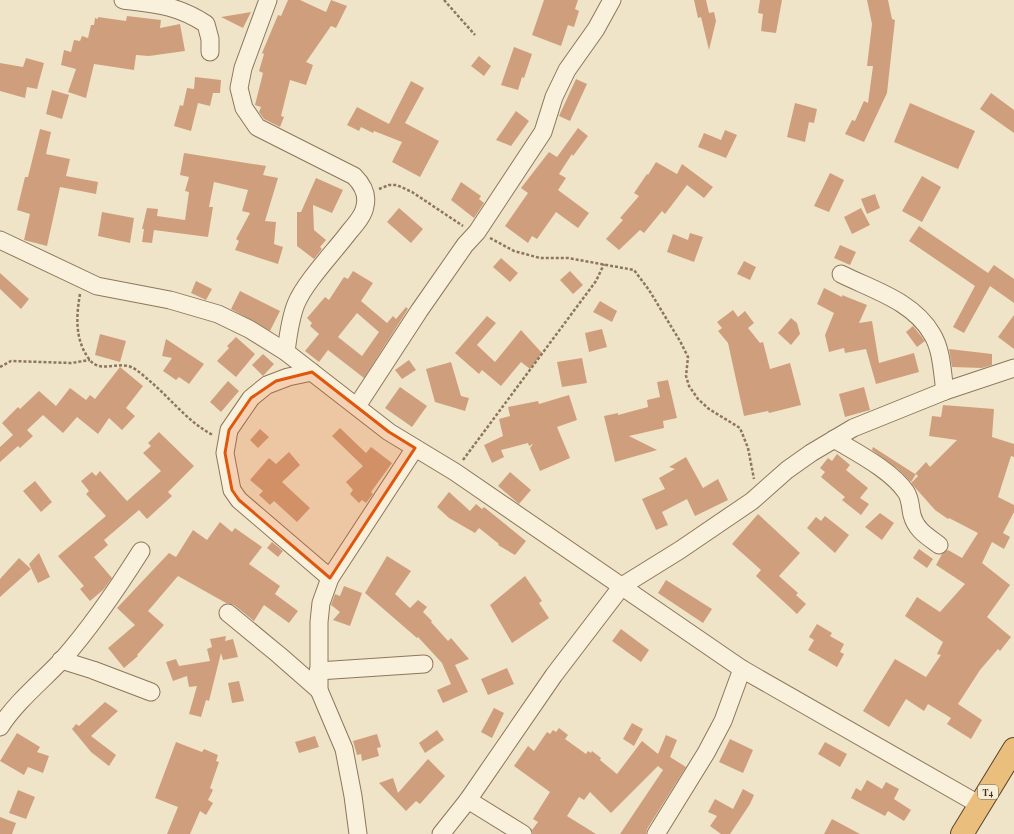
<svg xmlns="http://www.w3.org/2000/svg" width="1014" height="834" font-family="'Playfair Display',serif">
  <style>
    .building { fill: #cf9f7d; fill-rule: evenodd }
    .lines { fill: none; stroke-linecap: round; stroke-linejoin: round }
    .minor-casing { stroke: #8d765c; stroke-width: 19 }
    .trunk-casing { stroke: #5b4430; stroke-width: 24 }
    .path { stroke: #8d765c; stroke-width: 2.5; stroke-dasharray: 3 2; stroke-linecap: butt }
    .minor { stroke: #faf1dc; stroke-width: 17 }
    .trunk { stroke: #eabe7c; stroke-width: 22 }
    .marked { fill: #df570d; fill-opacity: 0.2; stroke: #df570d; stroke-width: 3; stroke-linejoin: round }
    .labels { text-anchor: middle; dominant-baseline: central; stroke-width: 4; stroke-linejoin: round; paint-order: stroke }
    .shield { fill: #f7eed8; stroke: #756857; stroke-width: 1 }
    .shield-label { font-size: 9px; font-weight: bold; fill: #3d2e20 }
  </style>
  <rect width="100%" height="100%" fill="#f0e4c8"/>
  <g class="building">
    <path d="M288 0H300L326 12 331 0 347 6 336 28 331 26 306 62 313 65 306 85 290 80 281 116 284 117 280 127 264 119 259 112 261 107 255 105 263 73 259 71 264 54 262 53 278 15 281 16Z"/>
    <path d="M544 0H578L575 9 579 11 574 27 568 25 561 46 532 35Z"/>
    <path d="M694 0H706L709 13 714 12 716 21 709 50 701 17 698 18Z"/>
    <path d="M760 0H782L776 33 761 31 763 14 758 13Z"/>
    <path d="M867 0H888L892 19 895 20 887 93 864 142 845 134 852 120 855 121 864 101 868 103 873 66H867L872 24Z"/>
    <path d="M251 12 243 28 221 17Z"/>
    <path d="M127 16 161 20 160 28 180 24 185 51 149 56 136 55 134 70 94 64 86 98 68 92 76 69 61 65 64 50 71 52 74 40 80 41 82 36 88 38 91 25H94L95 18 98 19V17L126 21Z"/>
    <path d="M514 47 532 54 524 78 522 77 518 90 501 85Z"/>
    <path d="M479 56 491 66 484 76 471 66Z"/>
    <path d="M26 58 44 63 37 89 27 87 25 98 0 91V63L23 67Z"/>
    <path d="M195 77 221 80 220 93H213L210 106 198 103 191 131 174 126 180 105 183 106 187 88 194 89Z"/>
    <path d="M576 79 587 84 570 121 559 116Z"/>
    <path d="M411 81 424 88 405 123 439 141 420 177 392 162 402 142 374 131 373 133 361 127 359 131 347 125 357 107 389 124Z"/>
    <path d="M52 90 69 95 62 119 46 114Z"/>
    <path d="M991 93 1014 110V133L980 109Z"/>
    <path d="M795 103 817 109 814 123 809 122 805 142 787 137Z"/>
    <path d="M910 103 975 131 958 169 894 142Z"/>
    <path d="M516 111 529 121 511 146 496 140Z"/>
    <path d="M578 128 588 136 573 156 572 154 559 174 566 178 558 190 589 213 578 228 556 212 537 239 532 236 528 243 505 226 528 193 521 188 549 152 557 157Z"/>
    <path d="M40 129 51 132 46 154 70 159 66 176 98 182 96 194 60 187 47 246 24 240 30 214 17 210 25 177H28Z"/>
    <path d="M725 130 737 135 726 158 698 147 704 133 721 140Z"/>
    <path d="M184 153 266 166 263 175 278 178 265 221 276 222 274 244 283 247 278 264 235 250 239 241 236 239 250 213 242 211 248 190 214 182 209 207H213L208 237 154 230 152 243 142 242 144 229H142L147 208 158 209 157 216 185 220 189 192 185 191 189 177 180 175Z"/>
    <path d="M656 162 677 174 682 164 713 187 704 198 687 185 665 214 662 211 644 233 640 230 619 250 606 239 623 220 620 218 639 196 634 193 647 174 648 175Z"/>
    <path d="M830 173 844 180 829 212 814 206Z"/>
    <path d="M922 176 941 187 922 222 902 211Z"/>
    <path d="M316 178 343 190 332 213 313 205 314 230 326 240 320 247 322 249 314 259 297 246V212H301Z"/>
    <path d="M461 182 481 196 479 199 484 203 474 218 451 200Z"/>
    <path d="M875 194 880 208 867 214 861 199Z"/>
    <path d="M399 208 423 229 411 243 387 222Z"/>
    <path d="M861 208 870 225 852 234 844 217Z"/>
    <path d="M102 212 134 218 130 243 98 236Z"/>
    <path d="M919 226 988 273 994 265 1014 279V303L990 286 964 333 953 327 975 286 909 241Z"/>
    <path d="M690 233 703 237 694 262 667 252 673 234 688 240Z"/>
    <path d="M840 245 856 252 850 265 834 258Z"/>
    <path d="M501 258 518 273 510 282 493 267Z"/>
    <path d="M744 261 756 267 750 280 737 274Z"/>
    <path d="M353 271 373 283 361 301 387 323 393 316 396 319 406 307 408 309 364 378 328 350 319 362 305 351 319 334 310 326 312 323 307 318 325 297 329 300 344 277 348 279ZM357 313 379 332 362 356 338 337Z"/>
    <path d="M570 271 583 285 573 294 560 280Z"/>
    <path d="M0 273 29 299 21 309 0 289Z"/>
    <path d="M196 281 212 289 206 300 191 293Z"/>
    <path d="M824 288 842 297V295L867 305 859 323 872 321 879 363 914 353 919 372 876 384 866 349 845 353 844 348 829 352 825 335 834 313 817 304Z"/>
    <path d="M240 291 280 311 270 331 231 309Z"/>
    <path d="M600 301 617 311 612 322 593 312Z"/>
    <path d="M733 310 738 317 745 311 754 323 748 328 760 343 763 342 770 369 790 363 801 405 769 413 768 411 744 416 728 343 718 331 722 328 717 322Z"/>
    <path d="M1014 315V349L998 337Z"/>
    <path d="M487 316 496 323 477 345 495 362 521 330 542 353 530 369 521 362 501 386 482 370 479 374 455 353Z"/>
    <path d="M791 318 797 323 800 334 791 345 778 333Z"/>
    <path d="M913 326 925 341 917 347 906 332Z"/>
    <path d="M602 329 607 347 589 352 585 333Z"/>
    <path d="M100 334 126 341 120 362 95 355Z"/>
    <path d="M236 337 255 354 236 377 217 361 229 348 227 346Z"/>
    <path d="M166 339 204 364 189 384 179 377 176 380 163 371 172 358 162 356Z"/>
    <path d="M949 349 992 354V365L982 368 952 367Z"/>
    <path d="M263 354 274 364 263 376 252 365Z"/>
    <path d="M582 358 587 383 562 387 557 362Z"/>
    <path d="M409 360 416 370 402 379 395 370Z"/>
    <path d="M451 362 461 396 469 398 465 411 435 402 426 369Z"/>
    <path d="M120 367 143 386 126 408 135 416 122 430 109 418 98 434 77 417 63 433 43 415 27 430 33 436 20 448 18 446 0 462V447L13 435 2 423 18 407 20 409 39 391 56 406 70 388 86 400 90 395 95 399Z"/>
    <path d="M668 380 677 418 663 421 664 428 629 436 657 450 615 462 604 416 618 413V415L648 407 647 400 660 397 657 382Z"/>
    <path d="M228 381 239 391 221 412 210 402Z"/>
    <path d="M400 387 427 406 412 427 385 408Z"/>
    <path d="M864 387 870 410 845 417 839 394Z"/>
    <path d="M569 395 577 420 557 427 570 458 540 471 530 448 533 444 529 446 528 443 501 450 504 457 492 463 484 445 503 436 499 419 510 416 508 407 538 401 539 404Z"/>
    <path d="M943 405 994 409 992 437 1014 444V457L1011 456 998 497 1014 505V512L1003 533 1010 537 1004 549 992 542 982 563 1010 585 987 617 1011 637 1000 651 998 649 980 670 958 704 982 720 971 739 947 724 951 718 928 704 924 711 906 699 889 727 863 711 895 659 926 677 941 655 937 654 943 642 905 616 917 597 940 612 965 584 936 565 942 554 948 550 962 558 978 533 949 518 948 519 935 510 911 483 918 476 916 474 911 482 898 469 872 450 873 447 915 474 926 462 930 467 957 440 929 436 932 416 941 417Z"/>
    <path d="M340 428 366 453 371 447 392 463 371 492 373 494 366 503 362 500 359 503 350 494 353 490 346 482 363 466 332 436Z"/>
    <path d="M260 429 269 437 258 448 250 440Z"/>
    <path d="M159 432 194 466 168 492 172 496 147 519 139 510 104 540 108 545 94 557 112 578 103 590 90 601 80 589 84 586 58 556 106 516 86 494 89 491 81 481 92 472 96 476 100 471 127 501 161 471 143 453 151 446 148 443Z"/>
    <path d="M289 452 300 465 282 482 310 508 297 522 274 501 270 505 259 495 263 491 250 480 269 458 276 464Z"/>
    <path d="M837 454 850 465 846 470 868 488 860 498 869 504 861 515 842 500 845 497 821 477 825 472 820 468 828 458 832 461Z"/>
    <path d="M686 457 703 488 718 479 728 500 695 516 687 499 662 512 668 525 656 530 642 499 665 489 659 478 675 469 669 467Z"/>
    <path d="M510 472 531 490 519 504 498 486Z"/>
    <path d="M35 481 52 502 41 512 23 491Z"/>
    <path d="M449 492 470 511 476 504 482 509 484 507 526 541 515 555 498 545 499 544 479 528 475 533 449 518 437 507Z"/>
    <path d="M880 513 894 523 882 540 865 527Z"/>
    <path d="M758 514 800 553 779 576 798 593 796 595 806 604 797 614 756 576 761 570 732 544Z"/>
    <path d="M825 516 849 535 835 553 807 528 816 517 821 521Z"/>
    <path d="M220 522 232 532 235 528 262 547 249 564 280 586 275 594 298 611 289 623 264 605 254 621 234 605 226 603 178 576 148 611 164 625 137 655 138 656 124 668 108 648 135 625 117 608 169 553 176 557 193 530 207 540Z"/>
    <path d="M272 542 283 551 278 557 267 548Z"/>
    <path d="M919 549 933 559 927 568 913 558Z"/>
    <path d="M39 553 50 577 38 583 29 564Z"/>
    <path d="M387 556 411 571 395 594 410 608 418 600 427 607 423 612 432 621 431 622 448 641 451 638 469 659 455 665 468 692 443 703 437 690 451 684 442 663 418 637 417 638 365 593Z"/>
    <path d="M19 558 31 569 0 597V579Z"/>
    <path d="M525 576 542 601 539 603 549 618 512 643 490 605Z"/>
    <path d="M666 580 712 609 703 623 658 593Z"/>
    <path d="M344 586 362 593 350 626 333 620 340 612 331 605 335 594 340 596Z"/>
    <path d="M817 624 832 633 830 636 844 644 840 652 844 654 837 667 808 650 814 640 809 637Z"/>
    <path d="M621 629 649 650 641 662 612 641Z"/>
    <path d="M226 636 225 641 233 639 238 657 223 660 221 653 209 701 206 700 201 717 189 714 197 686 189 687 187 676 173 681 166 662 176 659 179 666 210 661 207 649 212 647 210 639Z"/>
    <path d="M507 668 514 684 488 695 481 679Z"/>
    <path d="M239 681 244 701 232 703 228 683Z"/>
    <path d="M105 702 118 711 91 736 116 755 109 766 91 752 72 729 76 724 79 726Z"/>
    <path d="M494 708 504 713 492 738 481 732Z"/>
    <path d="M632 723 643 729 634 746 623 739Z"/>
    <path d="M559 728 568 735 565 739 586 754 588 751 591 753 592 751 601 758 600 760 617 774 642 741 658 754 666 735 677 740 670 757 686 767 647 829 646 834H620L663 770 658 766 611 813 590 792 584 800 579 797 567 816 596 834H533L532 830 538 822 533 819 550 792 514 766 528 746 534 751 547 732 550 734 553 730 556 732Z"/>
    <path d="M437 730 444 740 425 753 419 743Z"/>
    <path d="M17 733 40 747 37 752 49 756 43 773 28 767 24 775 0 761Z"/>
    <path d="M377 734 381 747 377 748 379 756 362 761 361 754 357 755 353 741Z"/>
    <path d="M315 736 319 747 299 753 295 742Z"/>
    <path d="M730 739 753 750 743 773 719 762Z"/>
    <path d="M176 742 202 752 204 749 218 755 216 761 219 762 210 788 213 790 208 800 213 803 206 815 200 811 190 834H167L178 807 155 798Z"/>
    <path d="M825 742 847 754 840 767 818 754Z"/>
    <path d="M428 759 445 776 420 804 416 801 406 811 379 783 393 778 398 793Z"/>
    <path d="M867 780 882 789 886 782 899 789 894 799 911 810 904 821 888 811 885 816 851 798 856 788 861 791Z"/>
    <path d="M743 789 754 795 750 804 730 834H721L710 826 717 816 708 812 715 799 733 809Z"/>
    <path d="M18 790 35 797 26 819 9 813Z"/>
    <path d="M0 817 16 823 12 834H0Z"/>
    <path d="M832 819 860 834H824Z"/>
  </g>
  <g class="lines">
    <defs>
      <g id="minor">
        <path d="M123 0C156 4 177 5 206 24L210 39V52"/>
        <path d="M268 0 243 68 239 88 244 108 257 127 354 176C362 184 368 194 365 206 364 215 355 225 349 232 334 252 305 282 296 304 290 319 288 336 286 352"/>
        <path d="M0 240 97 286 170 300 218 314 249 329 286 352 389 432 455 472 742 669 980 805"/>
        <path d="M841 274C873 290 913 301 932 334 942 350 942 372 945 391"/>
        <path d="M312 372 288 377 267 385 251 398 229 430 225 453 232 490 239 500 330 578"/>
        <path d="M357 406 419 311 465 245 477 232 543 132 554 97 567 70 596 29 612 0"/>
        <path d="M834 439C857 453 891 470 906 492 911 500 910 507 912 515 916 530 927 536 939 545"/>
        <path d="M228 613 279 655 319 690"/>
        <path d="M61 660 93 670 151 692"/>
        <path d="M318 671 424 664"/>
        <path d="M0 727C17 701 41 682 62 660 92 626 117 589 141 551"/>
        <path d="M468 800 523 834"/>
        <path d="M358 834 353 796 344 749 319 690V622L321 603 330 578 415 448"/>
        <path d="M441 834 468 800 554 675 622 586 680 550 752 501 787 470 811 453 853 428 945 391 1014 368"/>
        <path d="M656 834 706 753 723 721 742 669"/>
      </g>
      <path id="trunk" d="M962 834 1014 749"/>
    </defs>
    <use href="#minor" class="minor-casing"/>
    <use href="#trunk" class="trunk-casing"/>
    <g class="path">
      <path d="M444 0 475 35"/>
      <path d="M379 189 389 185H397L412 192 463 226"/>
      <path d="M490 238 514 251 540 258H568L634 270 649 290 680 341 688 357 686 376 689 386 698 399 709 409 740 428 748 448 754 479"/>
      <path d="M80 294C76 317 75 340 89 359 100 374 117 361 131 367 138 370 145 377 151 382 171 399 189 423 213 435"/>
      <path d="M0 367 11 361 71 363 90 360"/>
      <path d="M463 460 596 281 604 264"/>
    </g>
    <use href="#minor" class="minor"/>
    <use href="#trunk" class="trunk"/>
  </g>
  <path class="marked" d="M312 372 389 432 415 448 330 578 239 500 232 490 225 453 229 430 251 398 276 381Z"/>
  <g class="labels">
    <rect class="shield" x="978" y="785" width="20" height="14" rx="3"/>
    <g class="shield-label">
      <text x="988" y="792">T4</text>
    </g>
  </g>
</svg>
